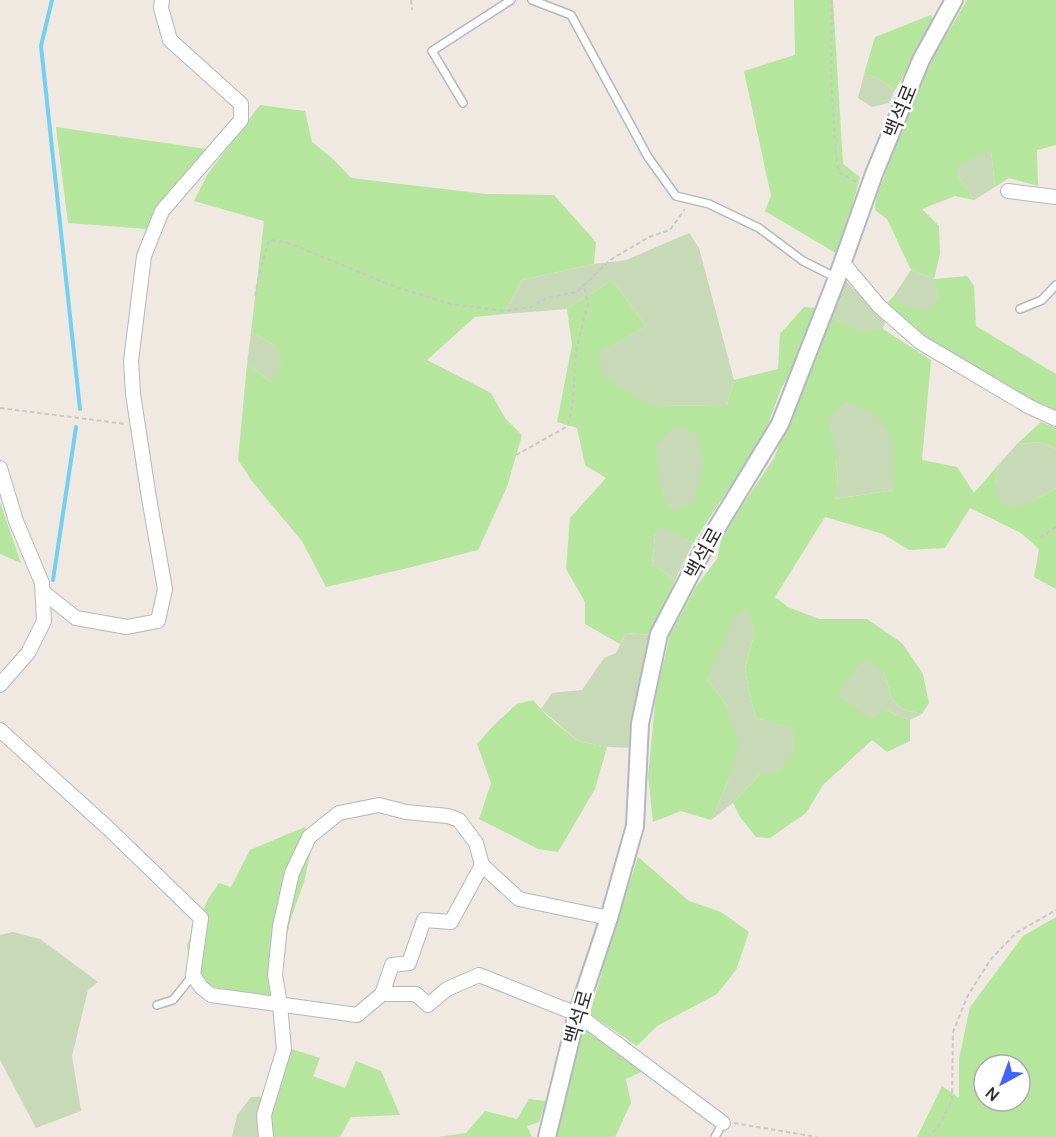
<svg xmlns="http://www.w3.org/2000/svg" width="1056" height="1137" font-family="Manrope,'Noto Sans KR',sans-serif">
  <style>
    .green { fill: #b6e59e; fill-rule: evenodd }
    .cemetery { fill: #c8d9b8 }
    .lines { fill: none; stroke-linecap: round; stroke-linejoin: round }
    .stream { stroke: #75cff0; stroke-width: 4 }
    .service-casing { stroke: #b4b7c1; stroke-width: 10 }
    .minor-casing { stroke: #b4b7c1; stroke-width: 16 }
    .tertiary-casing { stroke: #b4b7c1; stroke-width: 20 }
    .path { stroke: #c9c9c9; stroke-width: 2; stroke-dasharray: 4.5 3; stroke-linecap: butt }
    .service { stroke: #fff; stroke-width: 7 }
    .minor { stroke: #fff; stroke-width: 14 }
    .tertiary { stroke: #fff; stroke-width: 16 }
    .labels { text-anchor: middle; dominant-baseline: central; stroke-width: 5; stroke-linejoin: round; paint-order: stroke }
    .street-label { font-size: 20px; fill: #2e2e2e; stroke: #fff }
  </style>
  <rect width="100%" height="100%" fill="#efe9e1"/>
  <g class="green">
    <path d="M794 0H833L843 164 860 177 839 255 765 211 771 196 744 71 795 55Z"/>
    <path d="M967 0H1056V145L1037 150 1038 186 1009 178 995 187 991 151 958 166V177L974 200 955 196 922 209 939 226 940 254 934 279 967 276 974 286 976 326 1056 374V414L1027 400 941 348 911 328 887 303 893 297 900 303 934 279 911 270 887 219 875 210 876 198 910 109 934 56Z"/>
    <path d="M931 15 935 22 895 90 878 78 864 74 875 37Z"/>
    <path d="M260 105 305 111 312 142 333 159 351 178 486 194 554 195 596 242 594 264 522 280 504 314 475 317 427 360 491 393 505 418 522 435 507 487 478 550 408 568 326 587 302 541 251 480 247 473 238 460 247 364 271 382 274 345 251 332 264 221 194 201 207 175Z"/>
    <path d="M56 127 206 149 163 198 146 229 68 223Z"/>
    <path d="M612 280 646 326 600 353 652 406 727 405 734 380 778 369 780 334 804 307 818 308 794 367 781 389 764 435 693 543 660 527 655 536 652 564 675 580 652 635 626 633 620 644 585 624V602L566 569 570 518 606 478 585 465 577 428 557 422 572 345 567 309Z"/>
    <path d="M830 317 862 332 883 329 931 360 922 460 957 467 974 493 1000 463 995 483 1035 500 1056 488V589L1034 577 1039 549 1021 533 970 508 945 548 909 550 883 534 825 517 775 597 788 607 819 619H867L902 643 923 674 929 703 922 714 902 709 892 699 884 672 885 710 910 720V741L887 752 872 740 823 785 806 813 770 838 756 837 740 817 733 803 760 774 792 728 756 718 749 691 745 669 754 635 748 609 707 680 726 704 740 745 729 779 711 820 681 811 653 822 648 776 656 695 670 635 695 588 717 559 722 536 774 458ZM836 455 894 490 835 499 838 488Z"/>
    <path d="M1041 422 1056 428V449L1041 442 1017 444Z"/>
    <path d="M0 502 21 563 0 554Z"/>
    <path d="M533 700 547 716 578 741 607 747 595 789 558 852 538 849 479 819 491 783 477 744 494 725 517 704Z"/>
    <path d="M305 827 312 846 304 882 292 915 271 998 193 983 187 945 208 899 219 883 231 887 250 850Z"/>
    <path d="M638 857 689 901 721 912 749 932 736 970 717 994 657 1026 637 1046 590 1014 612 936Z"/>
    <path d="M1056 917V1137H917L942 1086 959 1098V1059L970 1007 1023 936ZM984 1065H1020V1101H984Z"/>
    <path d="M583 1026 643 1071 626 1079 631 1103 615 1137H554L563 1086Z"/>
    <path d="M291 1049 320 1058 313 1076 345 1088 356 1061 381 1071 400 1115 351 1117 340 1137H258L257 1128 272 1096Z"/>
    <path d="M529 1099 546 1101 539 1122 527 1126 532 1137H438L466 1133 485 1111 517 1119Z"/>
  </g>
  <g class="cemetery">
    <path d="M864 74 878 78 895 90 889 103 872 107 858 98Z"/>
    <path d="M991 150 995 187 974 200 958 177V165Z"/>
    <path d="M689 233 699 248 734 380 727 405 652 406 604 377 599 353 646 326 612 280 567 309 504 314 522 280 594 264 626 260Z"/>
    <path d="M911 270 934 279 940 298 925 311 899 303 893 297Z"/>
    <path d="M845 280 885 322 883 329 862 333 830 317Z"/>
    <path d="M251 332 274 345 283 361 271 382 247 364Z"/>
    <path d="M845 401 876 415 892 437 894 490 835 499C842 473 833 443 828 417Z"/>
    <path d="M674 426 698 434 704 464 694 502 675 511 669 508 660 487 655 447Z"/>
    <path d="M1042 442 1056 449V488L1035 500 1010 509 996 496 995 483 1000 463 1017 444Z"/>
    <path d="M660 526 693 543 675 580 652 564 655 536Z"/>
    <path d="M749 609 754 635 745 669 749 691 756 718 793 728 795 748 780 772 760 774 733 803 711 820 729 779 739 745 726 704 707 680 734 617Z"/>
    <path d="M626 633 652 635 632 748 607 747 578 741 541 709 552 693 582 690 604 658 616 653Z"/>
    <path d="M865 658 884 672 892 699 902 709 922 714 910 720 885 710 872 720 838 696 853 671Z"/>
    <path d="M13 932 40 939 98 982 88 990 72 1056 81 1111 36 1128 0 1060V935Z"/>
    <path d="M272 1096 257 1128 258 1137H232L237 1115 251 1097Z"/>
  </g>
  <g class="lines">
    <g class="stream">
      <path d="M52 0 41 46 80 409"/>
      <path d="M53 580 76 427"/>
    </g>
    <defs>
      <g id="service">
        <path d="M532 0 571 15 648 157 676 196 709 204 759 228 803 261 837 278"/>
        <path d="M463 103 432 51 511 0"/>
        <path d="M1020 309 1042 300 1056 285"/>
        <path d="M157 1005 173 1000 193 975"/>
        <path d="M715 1137 723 1123"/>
      </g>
      <g id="minor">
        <path d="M1008 191 1056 197"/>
        <path d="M843 263 879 306 920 342 1028 406 1056 419"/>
        <path d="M0 468 16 521 42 583 44 621 28 653 0 685"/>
        <path d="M43 592 76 618 127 627 158 621 165 589 149 498 133 394 131 361 144 256 162 211 241 120V104L170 40 161 8 162 0"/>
        <path d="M0 730 109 829 201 918 193 975 201 987 211 995 357 1015 382 994 392 965 409 963 424 920 451 922 482 865"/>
        <path d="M382 994H416L428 1005 447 989 479 975 577 1014 723 1123"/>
        <path d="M266 1137 264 1115 284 1049 280 1005 275 975 280 926 292 873 309 837 339 813 379 805 406 812 448 816 459 820 476 843 482 865 519 899 609 918"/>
      </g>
      <path id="tertiary" d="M547 1137 577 1014 609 918 635 826 640 724 659 634 702 552 780 424 837 278 874 174 921 60 954 0"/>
    </defs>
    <use href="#service" class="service-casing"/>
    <use href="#minor" class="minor-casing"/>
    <use href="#tertiary" class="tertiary-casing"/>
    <g class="path">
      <path d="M411 0 412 10"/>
      <path d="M832 0 831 75 836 155 839 172 856 182"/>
      <path d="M255 296 261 267 269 240 286 242 393 286 451 304 505 311 531 307 549 297 577 292 610 260 649 237 670 230 685 209"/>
      <path d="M0 408 126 424"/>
      <path d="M516 455 568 426 573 400 576 350 588 304 584 286"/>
      <path d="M1040 538 1056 527"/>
      <path d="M734 1123 817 1137"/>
      <path d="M927 1137 938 1127 952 1100 953 1032 968 995 991 959 1016 933 1056 910"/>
    </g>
    <use href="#service" class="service"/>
    <use href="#minor" class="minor"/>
    <use href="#tertiary" class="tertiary"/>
  </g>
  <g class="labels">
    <g class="street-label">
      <text transform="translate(900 111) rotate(-68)">백석로</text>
      <text transform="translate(703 553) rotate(-61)">백석로</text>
      <text transform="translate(578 1017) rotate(-74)">백석로</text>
    </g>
  </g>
  <g transform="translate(1002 1083) rotate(221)"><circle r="28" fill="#ffffff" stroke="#ababab" stroke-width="1.5"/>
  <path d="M0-4.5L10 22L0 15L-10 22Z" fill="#4264fb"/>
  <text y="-9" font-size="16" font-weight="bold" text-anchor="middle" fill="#2e2e2e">N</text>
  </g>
</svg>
